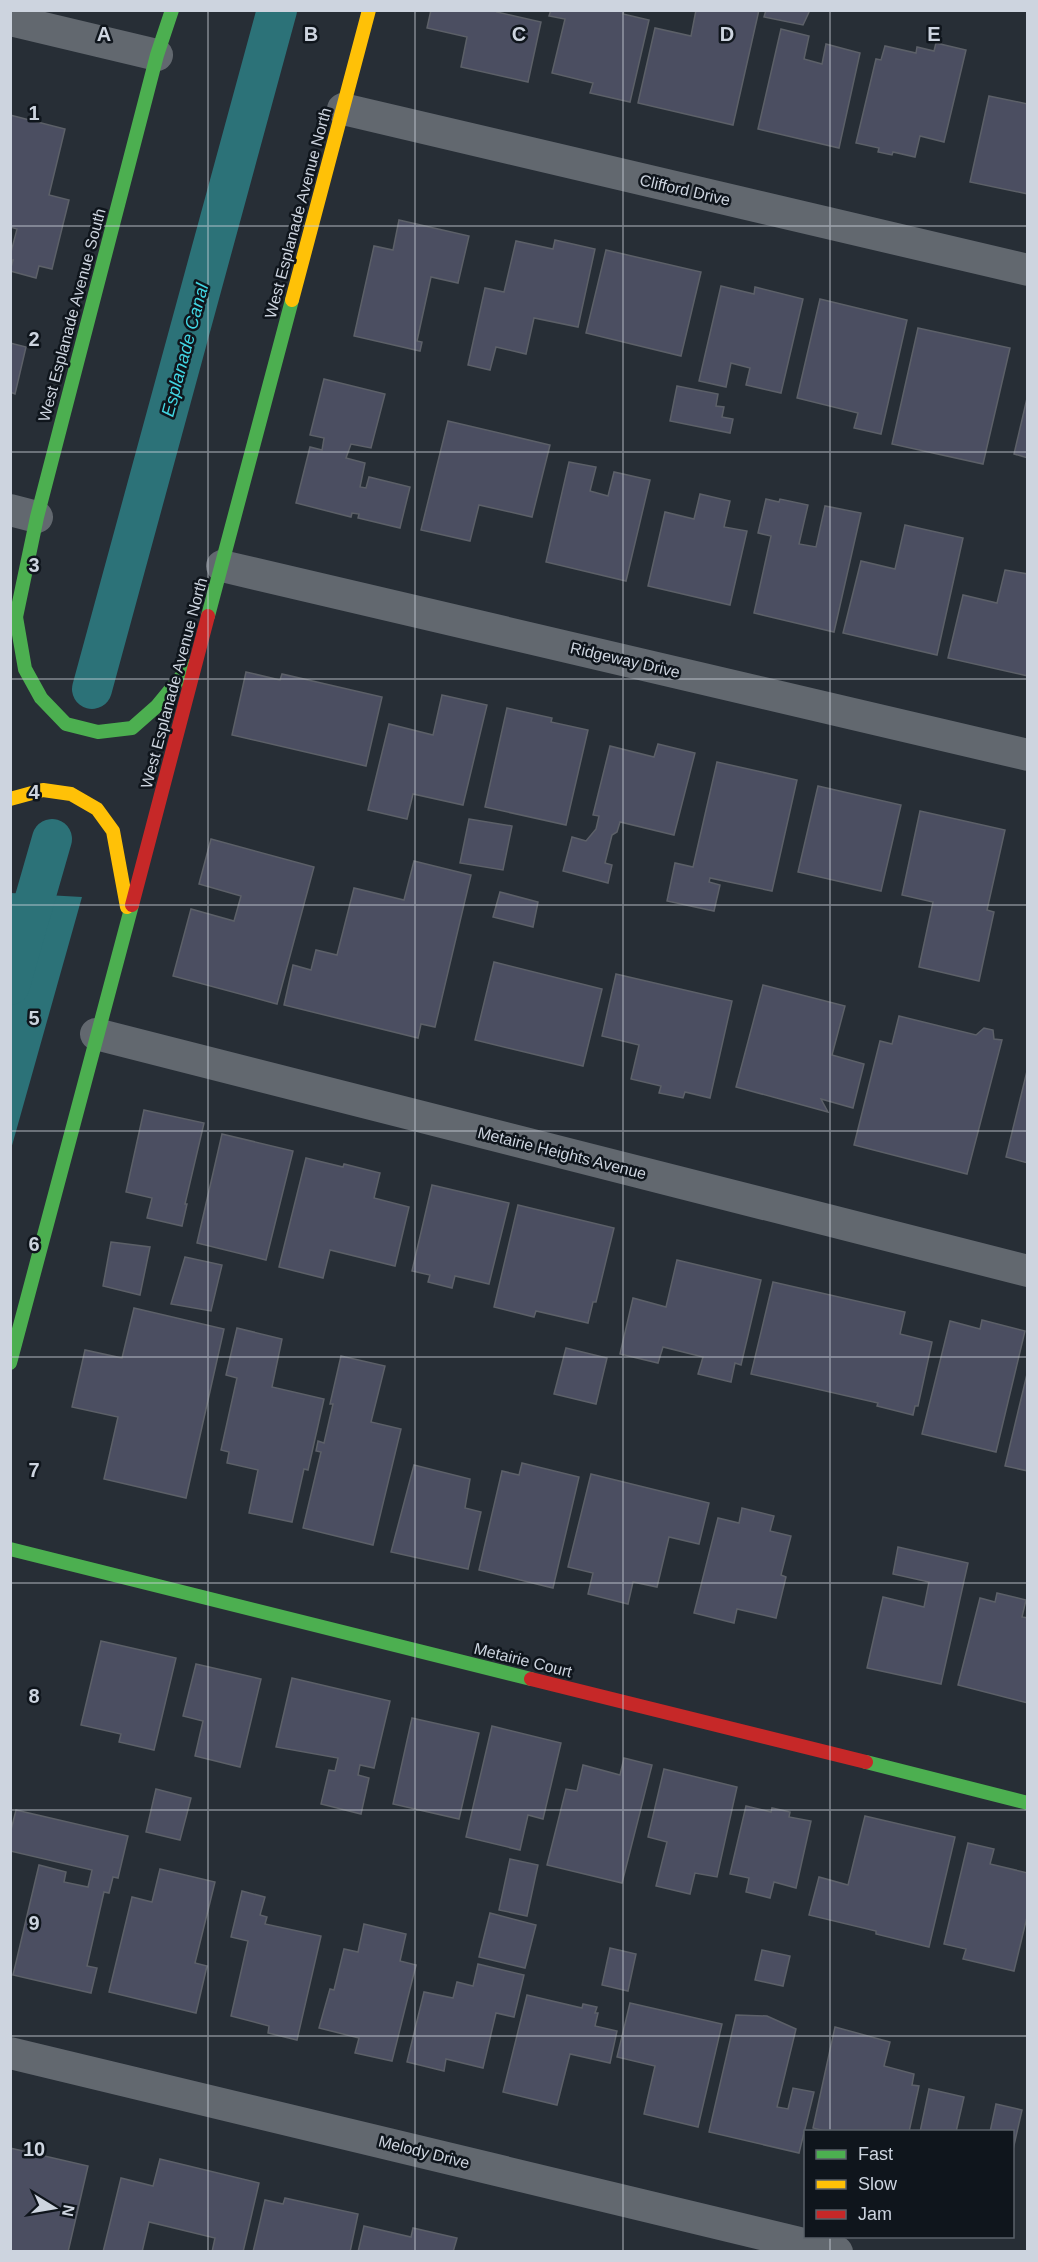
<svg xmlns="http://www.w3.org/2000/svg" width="1038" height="2262" font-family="Helvetica,sans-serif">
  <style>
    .water { fill: #2c7278 }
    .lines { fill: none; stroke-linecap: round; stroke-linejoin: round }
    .canal { stroke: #2c7278; stroke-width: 40 }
    .building { fill: #4b4e61; stroke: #5c6068; stroke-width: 1.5 }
    .street { stroke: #62686f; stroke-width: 32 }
    .fast { stroke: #4caf50; stroke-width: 14 }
    .slow { stroke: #ffc107; stroke-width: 14 }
    .jam { stroke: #c62828; stroke-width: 14 }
    .grid { fill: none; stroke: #cdd4df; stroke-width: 1.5; stroke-opacity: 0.55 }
    .labels { text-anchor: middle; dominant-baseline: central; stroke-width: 5; stroke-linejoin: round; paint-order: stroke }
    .street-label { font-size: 16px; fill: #cdd4df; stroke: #0f151c }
    .water-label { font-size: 18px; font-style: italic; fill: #42d6e3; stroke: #0f151c }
    .grid-label { font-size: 20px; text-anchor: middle; font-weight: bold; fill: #cdd4df; stroke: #0f151c; stroke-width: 5; stroke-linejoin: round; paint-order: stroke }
  </style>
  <rect width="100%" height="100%" fill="#272e36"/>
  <path class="water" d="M11 893 82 897 11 1149 10 893Z"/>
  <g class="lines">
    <g class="canal">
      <path d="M92 689 277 10"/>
      <path d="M10 985 52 839"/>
    </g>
  </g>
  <g class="building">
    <path d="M431 10H498L497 12 541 22 528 82 461 67 467 37 427 28Z"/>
    <path d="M551 10H624L623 14 649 20 630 102 590 93 593 83 552 73 565 19 549 16Z"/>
    <path d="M696 10H759L733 125 638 103 655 28 691 36Z"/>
    <path d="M766 10H810L803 25 764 17Z"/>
    <path d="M781 29 809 36 804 59 822 64 826 44 860 53 839 148 758 129Z"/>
    <path d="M936 43 966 50 944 142 920 136 915 157 893 152 892 155 878 152 879 148 856 143 876 59 881 60 885 46 916 53 917 47 934 51Z"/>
    <path d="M989 96 1028 104V194L970 182Z"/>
    <path d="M10 115 65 129 49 195 69 200 52 269 39 266 36 278 10 271 13 260H10V256L17 229 10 227Z"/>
    <path d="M399 220 469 236 458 283 431 277 417 341 422 342 420 351 354 336 374 246 393 250Z"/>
    <path d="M555 240 595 249 578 327 534 318 526 354 496 347 490 370 468 365 485 288 504 292 516 241 553 249Z"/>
    <path d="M606 250 701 272 681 356 586 333Z"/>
    <path d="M721 286 754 294 755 287 803 299 781 393 746 385 750 368 731 363 726 387 699 381Z"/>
    <path d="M820 299 907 320 881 434 854 428 858 413 797 398Z"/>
    <path d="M918 328 1010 348 983 464 892 444Z"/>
    <path d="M10 343 26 347 15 394 10 392Z"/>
    <path d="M324 379 385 394 371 448 351 444 346 458 365 463 360 487 366 488 369 477 410 487 400 528 358 518 359 514 352 513 351 517 296 503 310 447 322 450 324 438 310 435Z"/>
    <path d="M677 386 718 394 716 406 724 407 722 417 733 419 730 433 670 421Z"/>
    <path d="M1028 394V458L1014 454Z"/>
    <path d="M448 421 550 445 532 517 479 505 470 541 421 530Z"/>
    <path d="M569 462 596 467 590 491 608 496 614 472 650 480 626 581 546 562Z"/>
    <path d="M700 494 730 501 724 527 747 531 730 605 648 586 665 512 694 519Z"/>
    <path d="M766 499 779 502 780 499 808 505 799 544 816 547 825 506 861 513 834 632 754 613 771 536 758 533Z"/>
    <path d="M905 525 963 538 937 655 843 633 861 561 895 569Z"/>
    <path d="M1005 570 1028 574V676L948 658 963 595 997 603Z"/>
    <path d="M246 672 280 680 282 674 382 697 366 766 232 735Z"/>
    <path d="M442 695 487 705 463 805 413 794 407 819 368 810 389 724 433 735Z"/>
    <path d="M507 708 552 718 551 722 588 730 566 825 485 807Z"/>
    <path d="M658 744 695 753 674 835 620 822 617 832 612 835 605 863 612 865 608 883 563 871 572 837 586 841 596 829 599 816 593 815 610 746 654 757Z"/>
    <path d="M717 762 797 780 772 891 710 878 709 882 720 885 714 911 667 901 675 863 693 867Z"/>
    <path d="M818 786 901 805 881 891 798 872Z"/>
    <path d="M920 811 1005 830 987 910 994 912 979 981 919 967 933 902 902 895Z"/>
    <path d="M469 819 512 826 503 870 460 863Z"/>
    <path d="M211 839 314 867 277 1004 173 976 191 909 234 921 241 896 199 884Z"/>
    <path d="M414 861 471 875 435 1027 421 1024 418 1038 284 1005 293 965 311 970 316 950 337 955 354 888 404 900Z"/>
    <path d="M500 892 538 902 533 927 493 917Z"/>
    <path d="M494 962 602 989 583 1066 475 1040Z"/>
    <path d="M616 974 732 1001 710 1098 685 1092 683 1098 659 1093 661 1086 631 1079 639 1045 602 1036Z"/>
    <path d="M763 985 845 1006 832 1055 864 1064 853 1108 821 1099 828 1112 736 1087Z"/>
    <path d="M899 1016 976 1035 984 1028 993 1030 994 1039 1002 1040 967 1174 854 1145 880 1041 892 1044Z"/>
    <path d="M1028 1067V1163L1006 1157Z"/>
    <path d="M144 1110 204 1123 185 1204H187L182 1226 147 1218 152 1198 126 1192Z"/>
    <path d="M222 1134 293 1151 266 1260 197 1243Z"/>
    <path d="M306 1158 343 1167 344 1164 380 1173 374 1198 409 1207 395 1266 330 1250 323 1278 279 1267Z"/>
    <path d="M432 1185 509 1203 489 1284 455 1276 452 1288 428 1282 430 1275 412 1271Z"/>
    <path d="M518 1205 614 1228 596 1302H593L588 1323 536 1311 534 1317 494 1307Z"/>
    <path d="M111 1242 150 1247 140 1295 103 1286Z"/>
    <path d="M185 1257 222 1265 211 1311 171 1304Z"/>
    <path d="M677 1260 761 1280 741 1365 735 1363 731 1382 698 1374 703 1357 663 1347 658 1363 620 1354 633 1298 666 1307Z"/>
    <path d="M773 1282 905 1312 900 1334 932 1342 918 1406H915L913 1415 877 1406 878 1403 751 1374Z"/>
    <path d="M134 1308 224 1329 186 1498 104 1479 118 1417 72 1407 85 1350 122 1358Z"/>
    <path d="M982 1320 1025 1331 996 1452 922 1434 950 1321 980 1329Z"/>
    <path d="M237 1328 282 1339 272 1387 324 1399 308 1470 304 1469 292 1522 249 1513 258 1470 227 1463 229 1452 221 1450 237 1378 226 1375Z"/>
    <path d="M566 1348 607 1358 596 1404 554 1394Z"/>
    <path d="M341 1356 385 1366 371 1422 401 1429 373 1545 303 1528 321 1452 316 1451 318 1441 324 1443 333 1404H330Z"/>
    <path d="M1028 1370V1471L1005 1466Z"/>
    <path d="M522 1463 579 1477 553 1588 479 1570 502 1471 519 1475Z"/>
    <path d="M414 1465 470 1479 465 1508 481 1512 468 1569 391 1552Z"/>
    <path d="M591 1474 709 1503 699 1544 669 1537 657 1587 633 1582 628 1604 588 1594 593 1573 568 1567Z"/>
    <path d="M742 1508 774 1516 770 1531 791 1536 781 1575 786 1577 776 1618 737 1609 734 1623 694 1613 718 1518 739 1523Z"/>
    <path d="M898 1547 968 1563 941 1684 867 1668 883 1597 924 1607 929 1582 893 1574Z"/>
    <path d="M997 1593 1026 1600 1022 1617 1028 1618V1703L958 1685 980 1598 995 1602Z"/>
    <path d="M101 1641 176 1658 154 1750 119 1742 121 1734 81 1725Z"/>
    <path d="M196 1664 261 1679 240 1767 195 1756 203 1721 183 1716Z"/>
    <path d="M292 1678 390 1701 374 1768 360 1765 358 1775 369 1778 361 1814 321 1804 329 1770 335 1771 338 1758 276 1747Z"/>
    <path d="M412 1718 479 1733 459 1819 393 1804Z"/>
    <path d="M492 1726 561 1743 543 1819 528 1815 520 1850 466 1837Z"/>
    <path d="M624 1758 652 1765 622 1883 547 1865 566 1789 577 1791 583 1765 620 1775Z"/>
    <path d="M664 1769 737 1787 717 1877 695 1873 690 1894 656 1886 667 1842 648 1837Z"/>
    <path d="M156 1789 191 1798 180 1840 146 1832Z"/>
    <path d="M746 1806 771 1812 772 1808 790 1812 789 1817 811 1821 796 1888 774 1882 770 1898 746 1892 749 1878 730 1874Z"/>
    <path d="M16 1810 128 1836 118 1878 113 1877 109 1893 104 1892 87 1966 97 1968 91 1993 13 1975 39 1865 66 1872 64 1882 88 1887 92 1870 10 1851V1834Z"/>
    <path d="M865 1816 955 1837 929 1947 876 1934V1931L809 1915 819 1877 848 1885Z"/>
    <path d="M968 1843 994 1849 990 1864 1028 1873V1913L1014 1971 963 1959 966 1949 944 1944Z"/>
    <path d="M510 1859 538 1865 527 1916 499 1910Z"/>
    <path d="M160 1869 215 1882 195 1963 207 1966 196 2013 109 1992 132 1897 152 1902Z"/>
    <path d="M242 1891 265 1897 260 1915 267 1917 265 1924 321 1936 297 2040 268 2033 269 2026 231 2016 248 1941 231 1937Z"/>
    <path d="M490 1913 536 1925 525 1968 479 1957Z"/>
    <path d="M364 1924 406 1934 400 1961 416 1965 392 2061 355 2053 359 2038 319 2028 330 1989 334 1990 344 1949 358 1952Z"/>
    <path d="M610 1948 636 1954 628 1991 602 1985Z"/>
    <path d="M762 1950 790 1956 783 1986 755 1980Z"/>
    <path d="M478 1964 524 1975 514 2017 496 2013 483 2068 446 2059 444 2071 407 2062 424 1992 453 1998 457 1982 473 1986Z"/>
    <path d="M527 1995 582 2008 583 2004 597 2007 595 2013H598L595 2026 617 2031 610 2063 570 2054 557 2105 503 2092Z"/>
    <path d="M630 2003 722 2024 698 2127 644 2114 655 2066 617 2057Z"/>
    <path d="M736 2015 767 2016 796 2029 777 2107 788 2109 793 2088 814 2092 799 2153 709 2132Z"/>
    <path d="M835 2027 890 2042 884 2066 914 2074 912 2085 919 2086 909 2132H829L813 2128Z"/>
    <path d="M929 2089 964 2097 956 2132H920Z"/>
    <path d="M996 2104 1022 2110 1012 2154V2132H990Z"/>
    <path d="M10 2148 88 2166 68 2252H10Z"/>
    <path d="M160 2159 259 2183 243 2252H212L215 2238 149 2222 142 2252H103L121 2178 153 2186Z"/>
    <path d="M285 2198 358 2214 350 2252H253L265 2200 283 2204Z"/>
    <path d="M364 2226 411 2237 413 2228 457 2238 453 2252H358Z"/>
  </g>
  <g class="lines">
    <g class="street">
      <path d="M10 20 157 55"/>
      <path d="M343 109 1028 270"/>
      <path d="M10 510 37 517"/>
      <path d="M222 566 1028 755"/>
      <path d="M96 1034 1028 1271"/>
      <path d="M10 2053 837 2252"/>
    </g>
    <g class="fast">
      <path d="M208 616 292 300"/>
      <path d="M16 617 25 669 41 698 66 724 98 732 132 728 157 706 190 666"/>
      <path d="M10 628 16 617 37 517 157 55 172 10"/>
      <path d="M10 1363 132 905"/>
      <path d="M10 1549 531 1679"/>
      <path d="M866 1762 1028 1803"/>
    </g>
    <g class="slow">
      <path d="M292 300 369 10"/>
      <path d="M10 799 43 790 71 794 97 809 113 831 127 907"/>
    </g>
    <g class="jam">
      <path d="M132 905 208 616"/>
      <path d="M531 1679 866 1762"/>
    </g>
  </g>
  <path class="grid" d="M208 10V2252M415 10V2252M623 10V2252M830 10V2132M10 226H1028M10 452H1028M10 679H1028M10 905H1028M10 1131H1028M10 1357H1028M10 1583H1028M10 1810H1028M10 2036H1028M830 2236V2252"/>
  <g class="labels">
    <g class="street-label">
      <text transform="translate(685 190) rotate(13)">Clifford Drive</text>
      <text transform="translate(298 213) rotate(-75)">West Esplanade Avenue North</text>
      <text transform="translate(72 315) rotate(-75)">West Esplanade Avenue South</text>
      <text transform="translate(625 660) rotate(13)">Ridgeway Drive</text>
      <text transform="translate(174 683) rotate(-75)">West Esplanade Avenue North</text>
      <text transform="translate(562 1153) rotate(14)">Metairie Heights Avenue</text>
      <text transform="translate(523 1660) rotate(14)">Metairie Court</text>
      <text transform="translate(424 2152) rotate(14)">Melody Drive</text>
    </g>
    <g class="water-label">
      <text transform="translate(185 350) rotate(-75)">Esplanade Canal</text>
    </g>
  </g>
  <g class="grid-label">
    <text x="104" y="41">A</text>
    <text x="311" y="41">B</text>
    <text x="519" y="41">C</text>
    <text x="727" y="41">D</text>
    <text x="934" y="41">E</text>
    <text x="34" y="120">1</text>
    <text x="34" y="346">2</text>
    <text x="34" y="572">3</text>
    <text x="34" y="799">4</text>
    <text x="34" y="1025">5</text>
    <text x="34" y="1251">6</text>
    <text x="34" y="1477">7</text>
    <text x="34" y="1703">8</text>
    <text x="34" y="1930">9</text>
    <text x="34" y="2156">10</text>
  </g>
  <rect width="1038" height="2262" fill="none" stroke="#cdd4df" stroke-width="24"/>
  <rect x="804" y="2130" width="210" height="108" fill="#0f151c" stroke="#5b616a" stroke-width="1.5"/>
  <rect x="816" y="2150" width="30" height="9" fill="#4caf50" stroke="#5b616a" stroke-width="1.5"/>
  <text x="858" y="2160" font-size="18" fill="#cdd4df">Fast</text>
  <rect x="816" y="2180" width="30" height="9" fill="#ffc107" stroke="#5b616a" stroke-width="1.5"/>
  <text x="858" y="2190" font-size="18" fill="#cdd4df">Slow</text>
  <rect x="816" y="2210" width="30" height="9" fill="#c62828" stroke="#5b616a" stroke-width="1.5"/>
  <text x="858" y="2220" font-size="18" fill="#cdd4df">Jam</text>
  <g transform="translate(54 2208) rotate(101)" stroke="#0f151c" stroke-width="4.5" paint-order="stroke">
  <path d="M0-4.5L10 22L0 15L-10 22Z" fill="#cdd4df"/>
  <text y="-9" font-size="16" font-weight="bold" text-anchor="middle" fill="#cdd4df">N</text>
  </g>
</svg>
